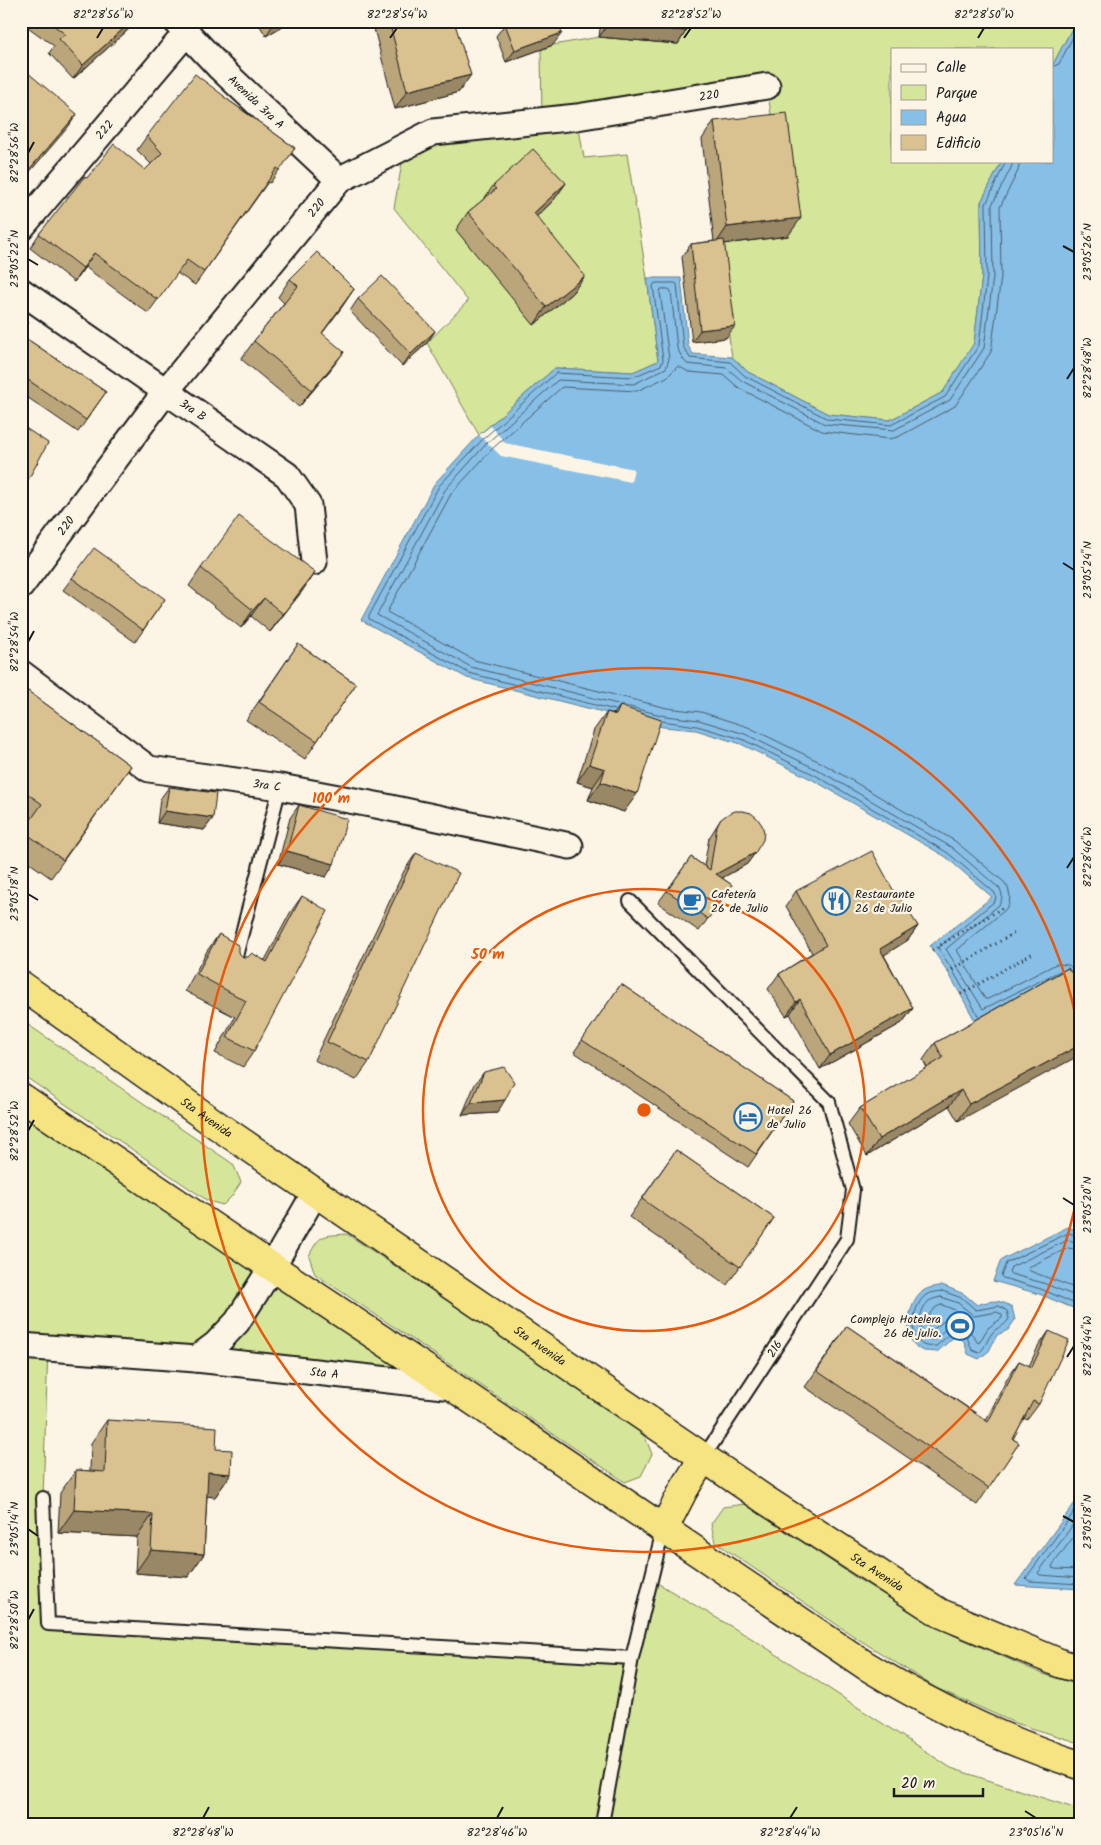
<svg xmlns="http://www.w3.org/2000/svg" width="1101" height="1845" font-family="Kalam,sans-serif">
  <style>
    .green { fill: #d5e599; stroke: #78805a }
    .water { fill: #88bfe6; stroke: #5d7e95 }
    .pier { fill: #fcf5e5 }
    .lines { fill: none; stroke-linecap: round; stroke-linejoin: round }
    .shore { stroke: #475d6d; stroke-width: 1 }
    .lane-casing { stroke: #1c1c1c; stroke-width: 16 }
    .street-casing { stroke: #1c1c1c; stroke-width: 29 }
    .highway-casing { stroke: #1c1c1c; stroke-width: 31 }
    .path { stroke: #1c1c1c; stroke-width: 3; stroke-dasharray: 1 4; stroke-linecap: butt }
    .lane { stroke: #fcf5e5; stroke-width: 12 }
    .street { stroke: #fcf5e5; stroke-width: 25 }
    .highway { stroke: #f6e381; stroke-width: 28 }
    .wall { fill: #bba67c; stroke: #1c1c1c }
    .shaded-wall { fill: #998765; stroke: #1c1c1c }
    .building { fill: #dac190; stroke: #1c1c1c }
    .ticks { fill: none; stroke: #1c1c1c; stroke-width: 2 }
    .ring { fill: none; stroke: #e8590c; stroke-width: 2.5 }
    .labels { text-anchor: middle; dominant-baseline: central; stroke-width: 4.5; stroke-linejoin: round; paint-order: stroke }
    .street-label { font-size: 12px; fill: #1c1c1c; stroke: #fcf5e5 }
    .poi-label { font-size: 12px; fill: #1c1c1c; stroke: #fcf5e5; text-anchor: start }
    .centre { fill: #e8590c; stroke: #fcf5e5; stroke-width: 2.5 }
    .ring-label { font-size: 15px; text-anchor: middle; font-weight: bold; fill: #e8590c; stroke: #fcf5e5; stroke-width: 4.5; stroke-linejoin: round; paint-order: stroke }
    .neatline { fill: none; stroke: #1c1c1c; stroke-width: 2 }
    .ticks-label { font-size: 12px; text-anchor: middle; fill: #1c1c1c }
  </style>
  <rect width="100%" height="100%" fill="#fcf5e5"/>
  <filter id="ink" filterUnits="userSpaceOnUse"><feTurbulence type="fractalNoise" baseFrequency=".02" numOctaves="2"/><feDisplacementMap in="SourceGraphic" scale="10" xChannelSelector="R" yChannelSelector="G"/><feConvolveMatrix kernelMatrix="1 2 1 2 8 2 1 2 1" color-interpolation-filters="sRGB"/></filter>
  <g filter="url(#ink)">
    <g class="green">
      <path d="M680 21H1076L1052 66V49H892V161H1002L981 202 982 276 974 344 943 392 890 420 828 414 748 372 732 357 713 231 751 240 788 236 767 86 577 117 584 158 627 154 647 278 658 361 633 372 555 368 479 435 427 343 468 301 394 208 405 146 542 120 541 50 553 45 599 37 678 44Z"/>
      <path d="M21 1020 233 1164 241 1182 233 1195 223 1205 208 1201 21 1074Z"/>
      <path d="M21 1097 453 1387 48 1348 43 1498 48 1624 632 1658 652 1580 756 1641 951 1768 1080 1810V1824H21Z"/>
      <path d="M347 1234 624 1418 645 1437 652 1454 641 1476 625 1482 315 1274 309 1256C320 1233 323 1236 347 1234Z"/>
      <path d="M745 1504 858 1579 953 1635 1043 1674 1080 1685V1743L1015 1723 936 1688 855 1637 715 1542 711 1524 723 1507Z"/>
    </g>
    <g class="water">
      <path d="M1076 21H1080V1009L978 1026 948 972 930 946 992 897 946 857 813 780 741 744 696 730 663 727 467 678 361 620 435 483 479 435 555 368 633 372 658 361 647 278H681L688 346 693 354 732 357 748 372 828 414 890 420 943 392 974 343 982 276 981 202 1002 161H1052V66Z"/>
      <path d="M1068 1227 1080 1232V1311L1039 1294 993 1281 1001 1260Z"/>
      <path d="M942 1285 964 1294 977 1305C992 1300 998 1299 1012 1307L1015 1320 1008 1330 997 1335 989 1351 979 1359 968 1354 964 1341 955 1336 937 1352C932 1351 925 1352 921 1350 900 1339 908 1303 923 1291 928 1287 937 1287 942 1285Z"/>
      <path d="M1080 1496V1589L1015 1585Z"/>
    </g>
    <path class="pier" d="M491 426 505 443 634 469 631 482 501 456 479 435Z"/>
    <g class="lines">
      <g class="shore">
        <path d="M1052 67 1059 64 1079 25 1080 21"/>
        <path d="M1013 161 1011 168 992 205 993 277 984 348 950 400 894 430 825 424 742 381 727 368 687 364 683 359 677 348 671 291 669 289H661L660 292 669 359 666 368 634 384 558 380 487 443 445 490 377 615 471 667 665 716 699 720 745 734 818 770 951 847 999 888C1003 893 1003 899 999 905L946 949 983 1009 1060 971"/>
        <path d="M1020 161 1018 171 1000 207 1001 277 991 352 955 406 898 437 889 439 822 431 739 388 724 375 689 372 678 366 667 377 637 391 562 387 492 449 451 494 387 612 474 660 667 708 701 712 748 727 822 763 955 841 1004 882 1008 888 1010 896 1009 904 1005 910 957 950 985 999H988L1056 964 1069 965 1080 976"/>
        <path d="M615 710 469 673 369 619V616L439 486 483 439 556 373 633 377 661 365 663 360 653 286 655 283H675L677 284 683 346 690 358 730 362 745 376 828 419 891 425 945 397 979 345 987 277 986 204 1006 161"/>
        <path d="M662 721 697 726 742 739 815 775 948 853 994 892 996 896 995 901 938 948 952 969 979 1017"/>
        <path d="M1080 1236 1068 1233 1006 1263 1001 1276 1003 1278 1041 1289 1080 1306"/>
        <path d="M1080 1243 1068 1240 1011 1267 1009 1272 1011 1274 1043 1283 1080 1298"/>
        <path d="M1080 1250 1068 1248 1029 1267 1028 1269 1030 1271 1080 1290"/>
        <path d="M942 1291 962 1298 976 1310 999 1306 1007 1311 1009 1319C1003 1328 998 1326 993 1332 987 1339 986 1347 979 1353L972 1350 967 1337C949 1327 950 1336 936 1346 932 1346 927 1347 923 1345 907 1336 913 1304 926 1295 930 1292 937 1292 942 1291Z"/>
        <path d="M941 1297 958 1303 974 1316 997 1312 1002 1315V1318L988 1328 979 1343 977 1342C973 1333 962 1322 950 1326 944 1329 939 1336 934 1340L927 1339C917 1331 918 1310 929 1301 932 1299 937 1298 941 1297Z"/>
        <path d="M942 1305 955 1310 959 1316 945 1320 930 1332C924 1321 930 1307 942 1305Z"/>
        <path d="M1080 1504 1026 1578 1029 1581 1080 1584"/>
        <path d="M1080 1515 1038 1573 1040 1575 1080 1578"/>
        <path d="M1080 1528 1052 1566 1054 1569 1080 1570"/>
      </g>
      <defs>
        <g id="lane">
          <path d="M630 901 829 1102 853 1190 847 1239 703 1458"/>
          <path d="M234 964 280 787"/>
          <path d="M43 1498 48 1624 632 1658"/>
          <path d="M602 1824 632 1658 663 1530"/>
        </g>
        <g id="street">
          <path id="s1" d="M176 21 220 68 339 180"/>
          <path id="s2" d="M21 228 187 32"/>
          <path id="s3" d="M21 291 287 475 308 505 314 562"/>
          <path id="s4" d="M21 586 166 391 339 180 433 132 577 117 767 86"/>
          <path id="s5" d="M21 673 149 769 280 787 381 806 570 846"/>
          <path d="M21 1346 196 1359 216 1344 237 1322 272 1267 315 1193"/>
          <path id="s6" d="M196 1359 453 1387"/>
        </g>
        <g id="highway">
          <path id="s7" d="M21 985 218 1126 767 1501 940 1613 1062 1664 1080 1669"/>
          <path d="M21 1097 272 1267 453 1387 865 1665C934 1707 1003 1741 1080 1765"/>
          <path d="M663 1530 683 1491 703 1458"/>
        </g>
      </defs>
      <use href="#lane" class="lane-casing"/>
      <use href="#street" class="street-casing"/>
      <use href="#highway" class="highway-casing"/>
      <g class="path">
        <path d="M932 950 1004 907"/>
        <path d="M948 972 1016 932"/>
        <path d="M961 994 1033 953"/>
      </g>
      <use href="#lane" class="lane"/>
      <use href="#street" class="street"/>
      <use href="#highway" class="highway"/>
    </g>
    <g class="wall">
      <path d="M21 21H138L73 79 49 53 54 46 21 22Z"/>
      <path d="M257 21H291L266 36Z"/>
      <path d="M372 21H454L459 92 395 109Z"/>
      <path d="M601 21H687L686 31 678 44 599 37Z"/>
      <path d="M505 24 553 45 506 62 496 36Z"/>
      <path d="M224 97 295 148 270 183 268 182 195 285 177 273 148 313 85 267 74 282 30 248 39 234 87 178 145 170 151 164 137 150 147 136Z"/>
      <path d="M714 121 788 236 724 244 726 338 692 342 682 257 691 244 714 241 702 139Z"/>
      <path d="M566 183 553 201 536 217 585 276 572 293 534 325 456 230 468 212 484 199 493 186Z"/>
      <path d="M290 279 354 289 322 333 331 369 299 407 241 359 254 341 284 303 278 297Z"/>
      <path d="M358 299 435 331 427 343 402 366 350 311Z"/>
      <path d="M21 335 106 392 78 432 21 393Z"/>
      <path d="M21 425 28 480 21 489Z"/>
      <path d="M201 568 303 590 270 632 251 616 241 628 189 586Z"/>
      <path d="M72 578 165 599 135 642 63 590Z"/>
      <path d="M298 644 356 684 305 759 246 720Z"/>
      <path d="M21 686 131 766 51 878 21 857V833L29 822 21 816Z"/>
      <path d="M620 706 624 812 588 800 593 787 577 782 594 730 607 712 614 714Z"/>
      <path d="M169 787 213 818 204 830 157 823 160 799Z"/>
      <path d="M299 805 326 877 278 864 290 818Z"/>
      <path d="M721 819 755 853 747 864 722 878 732 885 699 931 658 903 691 857 704 866 709 838Z"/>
      <path d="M416 853 369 1062 356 1080 314 1060 404 871Z"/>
      <path d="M796 891 898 899 918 926 908 940 884 955 913 1008 902 1023 820 1069 790 1014 786 1016 768 989 779 974 812 953 786 906Z"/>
      <path d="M302 896 254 1051 243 1067 215 1053 235 1017 185 991 207 951 219 934 243 957 265 960 290 913Z"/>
      <path d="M1068 968 958 1121 949 1106 867 1156 848 1124 860 1108 927 1068 923 1060 935 1043Z"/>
      <path d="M621 984 793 1101 748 1167 574 1052Z"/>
      <path d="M484 1072 497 1113 462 1115 475 1084Z"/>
      <path d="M676 1150 774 1218 727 1285 629 1217Z"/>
      <path d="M847 1326 986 1420 1008 1377 1019 1361 1029 1366 1038 1347 1049 1331 1039 1404 1027 1420 1024 1418 1013 1439 1019 1443 977 1505 805 1387Z"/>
      <path d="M107 1420 216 1449 231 1474 215 1497 207 1496 204 1554 188 1577 135 1573 137 1537 58 1533 60 1493 76 1470 90 1471 91 1443Z"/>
    </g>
    <g class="shaded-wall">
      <path d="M132 21H138L73 79 83 65Z"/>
      <path d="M278 21H291L266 36 274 23Z"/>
      <path d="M608 24 686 31 678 44 599 37Z"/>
      <path d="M562 33 553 45 506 62 515 50Z"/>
      <path d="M471 75 459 92 395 109 407 91Z"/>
      <path d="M77 114 69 126 21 182V179Z"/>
      <path d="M566 183 553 201 521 231 534 213Z"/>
      <path d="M801 218 788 236 715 245 727 227Z"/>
      <path d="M94 253 85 267 74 282 83 268Z"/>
      <path d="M585 276 572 293 534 325 546 307Z"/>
      <path d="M354 289 342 307 309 351 322 333Z"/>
      <path d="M735 326 726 338 692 342 700 330Z"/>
      <path d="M435 331 427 343 402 366 411 354Z"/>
      <path d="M344 352 331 369 299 407 312 390Z"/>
      <path d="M315 572 303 590 270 632 283 614Z"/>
      <path d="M264 598 251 616 241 628 253 610Z"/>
      <path d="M589 764 605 769 593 787 577 782Z"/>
      <path d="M601 782 637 794 624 812 588 800Z"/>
      <path d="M165 811 213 818 204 830 157 823Z"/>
      <path d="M287 851 334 864 326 877 278 864Z"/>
      <path d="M755 853 747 864 708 886 716 874Z"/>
      <path d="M918 926 908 940 870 964 880 949Z"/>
      <path d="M800 999 790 1014 786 1016 796 1002Z"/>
      <path d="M913 1008 902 1023 820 1069 830 1055Z"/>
      <path d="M1080 1045V1055L958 1121 969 1104Z"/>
      <path d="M961 1090 949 1106 867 1156 879 1139Z"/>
      <path d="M505 1100 497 1113 462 1115 471 1103Z"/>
      <path d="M208 1472 231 1474 215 1497 192 1495Z"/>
      <path d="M74 1510 153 1514 137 1537 58 1533Z"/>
      <path d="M151 1550 204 1554 188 1577 135 1573Z"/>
    </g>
    <g class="building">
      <path d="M48 21H132L83 65 59 39 65 34Z"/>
      <path d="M389 21H454L471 75 407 91Z"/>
      <path d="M513 21H557L562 33 515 50 505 24Z"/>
      <path d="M608 21H687L686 31 608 24Z"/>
      <path d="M21 67 77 114 21 179Z"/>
      <path d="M195 74 224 96V97L295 148 280 170 277 168 204 272 187 260 158 300 94 253 83 268 39 234 84 177 87 178 114 144 145 170 162 153 147 136Z"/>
      <path d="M787 113 801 218 727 227 714 121Z"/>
      <path d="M533 149 566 183 534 213 585 276 546 307 468 212 496 189 493 186Z"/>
      <path d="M724 240 735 326 700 330 691 244Z"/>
      <path d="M317 252 354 289 322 333 344 352 312 390 254 341 298 286 290 279Z"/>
      <path d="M382 276 435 331 411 354 358 299Z"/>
      <path d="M21 317 29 322 21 333Z"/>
      <path d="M21 335 106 392 86 420 21 375Z"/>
      <path d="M21 425 48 443 28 480 21 477Z"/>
      <path d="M239 516 315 572 283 614 264 598 253 610 201 568Z"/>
      <path d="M94 548 165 599 143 630 72 578Z"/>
      <path d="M298 644 356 684 317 741 259 702Z"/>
      <path d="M21 686 131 766 63 860 23 831 42 804 21 789Z"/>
      <path d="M620 706 661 720 637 794 601 782 605 769 589 764 607 712 616 715Z"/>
      <path d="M169 787 216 793 213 818 165 811Z"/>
      <path d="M299 805 347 819 334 864 287 851Z"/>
      <path d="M735 811H743L751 813 757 818 762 825 764 832 763 840 755 853 716 874 732 885 708 919 667 891 691 857 710 870 717 826 721 819 728 814Z"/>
      <path d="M872 851 898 899 900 898 918 926 880 949 913 1008 830 1055 800 999 796 1002 779 974 826 945 796 891Z"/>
      <path d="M416 853 459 873 369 1062 327 1042Z"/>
      <path d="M302 896 328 911 254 1051 227 1037 246 1001 197 974 219 934 238 945V952L243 957H248L252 953 267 962Z"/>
      <path d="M1068 968 1080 984V1045L969 1104 961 1090 879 1139 860 1108 943 1058 935 1043Z"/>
      <path d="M621 984 793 1101 756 1154 582 1040Z"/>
      <path d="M504 1067 514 1082 505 1100 471 1103 484 1072Z"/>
      <path d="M676 1150 774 1218 740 1267 642 1199Z"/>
      <path d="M847 1326 988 1422 1019 1361 1032 1367 1049 1331 1069 1340 1039 1404 1033 1401 1013 1439 1019 1443 989 1488 817 1371Z"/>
      <path d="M107 1420 217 1427 216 1449 232 1450 231 1474 208 1472 204 1554 151 1550 153 1514 74 1510 76 1470 105 1472Z"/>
    </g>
  </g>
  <path class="ticks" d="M97 38 103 28M390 38 397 28M684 38 691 28M978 38 984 28M28 153 34 142M1063 246 1074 252M28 259 38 265M1067 379 1074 368M1063 563 1074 570M28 642 34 631M1067 868 1074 857M28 894 38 900M28 1131 34 1120M1063 1198 1074 1205M1067 1357 1074 1346M1063 1516 1074 1522M28 1529 38 1536M28 1620 34 1609M1025 1811 1036 1818M203 1818 209 1807M497 1818 503 1807M790 1818 797 1807"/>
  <g class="ring">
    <circle cx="644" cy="1110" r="221"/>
    <path d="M1079 1187A442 442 0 1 1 1079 1033"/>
  </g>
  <defs>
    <symbol id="cafe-ring" viewBox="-11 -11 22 22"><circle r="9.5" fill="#fcf5e5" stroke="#1f6fb2" stroke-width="1.5"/><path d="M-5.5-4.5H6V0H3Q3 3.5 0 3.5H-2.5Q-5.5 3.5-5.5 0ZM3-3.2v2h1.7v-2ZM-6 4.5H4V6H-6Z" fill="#1f6fb2"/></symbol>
    <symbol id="restaurant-ring" viewBox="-11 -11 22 22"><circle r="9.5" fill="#fcf5e5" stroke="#1f6fb2" stroke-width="1.5"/><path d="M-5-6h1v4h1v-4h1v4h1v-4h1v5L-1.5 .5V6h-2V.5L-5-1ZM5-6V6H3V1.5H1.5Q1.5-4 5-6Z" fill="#1f6fb2"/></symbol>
    <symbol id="hotel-ring" viewBox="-11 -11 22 22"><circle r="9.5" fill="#fcf5e5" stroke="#1f6fb2" stroke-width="1.5"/><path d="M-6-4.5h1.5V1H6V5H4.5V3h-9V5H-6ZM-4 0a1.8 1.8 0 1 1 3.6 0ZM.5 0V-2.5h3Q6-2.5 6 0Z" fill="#1f6fb2"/></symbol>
    <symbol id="stadium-ring" viewBox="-11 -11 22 22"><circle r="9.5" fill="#fcf5e5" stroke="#1f6fb2" stroke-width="1.5"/><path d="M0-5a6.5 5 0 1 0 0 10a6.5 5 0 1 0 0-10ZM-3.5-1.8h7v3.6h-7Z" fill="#1f6fb2"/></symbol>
  </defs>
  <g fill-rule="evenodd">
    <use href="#cafe-ring" x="676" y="885" width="32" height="32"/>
    <use href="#restaurant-ring" x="820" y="885" width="32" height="32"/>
    <use href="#hotel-ring" x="732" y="1101" width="32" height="32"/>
    <use href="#stadium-ring" x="944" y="1310" width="32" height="32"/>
  </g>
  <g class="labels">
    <g class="street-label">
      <text stroke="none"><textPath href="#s4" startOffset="900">220</textPath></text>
      <text stroke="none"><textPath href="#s1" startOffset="114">Avenida 3ra A</textPath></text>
      <text stroke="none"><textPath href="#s2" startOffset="129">222</textPath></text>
      <text stroke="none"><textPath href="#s4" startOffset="480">220</textPath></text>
      <text stroke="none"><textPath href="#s3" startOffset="209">3ra B</textPath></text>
      <text stroke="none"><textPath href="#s4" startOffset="75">220</textPath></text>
      <text stroke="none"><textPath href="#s5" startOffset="279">3ra C</textPath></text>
      <text stroke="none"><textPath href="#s7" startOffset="228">5ta Avenida</textPath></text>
      <text stroke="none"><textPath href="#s7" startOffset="632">5ta Avenida</textPath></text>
      <text transform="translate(775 1349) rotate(-57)">216</text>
      <text stroke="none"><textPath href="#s6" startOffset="129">5ta A</textPath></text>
      <text stroke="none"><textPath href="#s7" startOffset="1038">5ta Avenida</textPath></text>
    </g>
    <g class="poi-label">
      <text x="711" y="894">Cafetería<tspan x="711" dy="14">26 de Julio</tspan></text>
      <text x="855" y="894">Restaurante<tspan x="855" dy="14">26 de Julio</tspan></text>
      <text x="767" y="1110">Hotel 26<tspan x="767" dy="14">de Julio</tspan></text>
      <text x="941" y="1319" text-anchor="end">Complejo Hotelera<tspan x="941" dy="14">26 de julio.</tspan></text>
    </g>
  </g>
  <circle cx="644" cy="1110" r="8" class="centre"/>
  <g class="ring-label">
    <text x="331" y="803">100 m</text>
    <text x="488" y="959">50 m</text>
  </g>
  <rect width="1101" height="1845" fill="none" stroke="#fcf5e5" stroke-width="55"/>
  <rect x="891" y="48" width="162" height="115" fill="#fcf5e5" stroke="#a29e95"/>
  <rect x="901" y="64" width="25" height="8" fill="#fcf5e5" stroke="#a29e95"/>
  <text x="936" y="72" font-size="15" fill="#1c1c1c">Calle</text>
  <rect x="901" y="85" width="25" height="15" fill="#d5e599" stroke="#a29e95"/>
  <text x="936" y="98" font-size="15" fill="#1c1c1c">Parque</text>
  <rect x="901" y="110" width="25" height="15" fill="#88bfe6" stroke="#a29e95"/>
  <text x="936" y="122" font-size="15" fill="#1c1c1c">Agua</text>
  <rect x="901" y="135" width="25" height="15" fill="#dac190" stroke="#a29e95"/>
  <text x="936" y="148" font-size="15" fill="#1c1c1c">Edificio</text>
  <path d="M894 1788v8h89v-8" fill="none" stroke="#1c1c1c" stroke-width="2.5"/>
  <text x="901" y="1788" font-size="15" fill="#1c1c1c" stroke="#fcf5e5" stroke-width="4" paint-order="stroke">20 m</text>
  <rect x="28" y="28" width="1046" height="1790" class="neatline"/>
  <g class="ticks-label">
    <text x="103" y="18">82°28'56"W</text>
    <text x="397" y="18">82°28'54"W</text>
    <text x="691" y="18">82°28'52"W</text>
    <text x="984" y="18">82°28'50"W</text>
    <text transform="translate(14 153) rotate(-90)" y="4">82°28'56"W</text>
    <text transform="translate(1087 252) rotate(-90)" y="4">23°05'26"N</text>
    <text transform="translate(14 259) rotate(-90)" y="4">23°05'22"N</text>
    <text transform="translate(1087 368) rotate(-90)" y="4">82°28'48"W</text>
    <text transform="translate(1087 570) rotate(-90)" y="4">23°05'24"N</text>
    <text transform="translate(14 642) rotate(-90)" y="4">82°28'54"W</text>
    <text transform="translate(1087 857) rotate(-90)" y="4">82°28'46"W</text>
    <text transform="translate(14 894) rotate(-90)" y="4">23°05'18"N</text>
    <text transform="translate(14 1131) rotate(-90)" y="4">82°28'52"W</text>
    <text transform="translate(1087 1205) rotate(-90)" y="4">23°05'20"N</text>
    <text transform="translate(1087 1346) rotate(-90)" y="4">82°28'44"W</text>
    <text transform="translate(1087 1522) rotate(-90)" y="4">23°05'18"N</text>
    <text transform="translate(14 1529) rotate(-90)" y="4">23°05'14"N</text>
    <text transform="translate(14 1620) rotate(-90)" y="4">82°28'50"W</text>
    <text x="203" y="1836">82°28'48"W</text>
    <text x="497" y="1836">82°28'46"W</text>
    <text x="790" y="1836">82°28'44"W</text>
    <text x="1036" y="1836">23°05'16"N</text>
  </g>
</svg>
